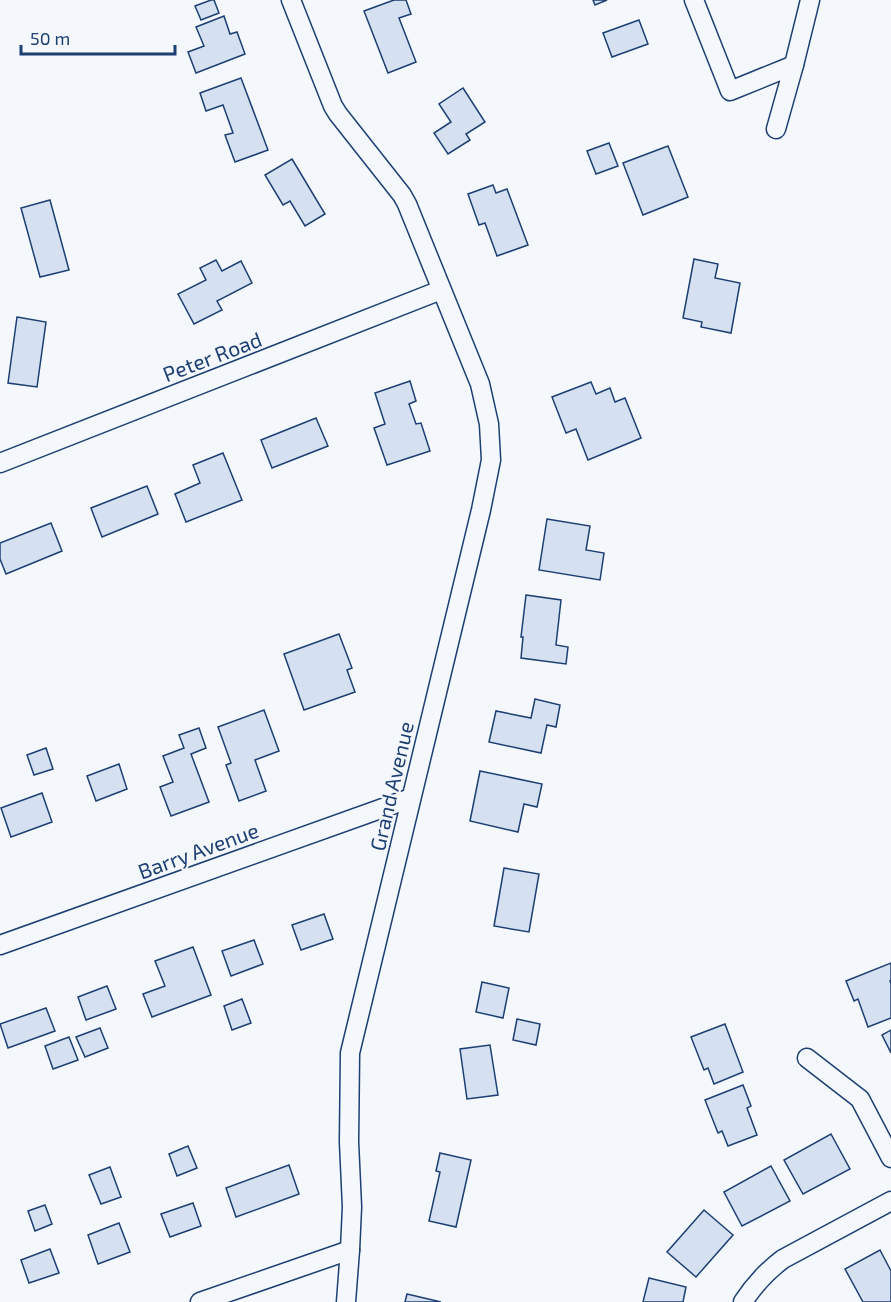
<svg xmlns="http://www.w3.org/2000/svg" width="891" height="1302" font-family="'Exo 2',sans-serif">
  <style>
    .building { fill: #d5e0f0; stroke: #1d3f73; stroke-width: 1.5 }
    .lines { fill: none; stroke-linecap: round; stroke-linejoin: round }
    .street-casing { stroke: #1d3f73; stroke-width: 21 }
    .street { stroke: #f4f7fb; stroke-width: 18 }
    .labels { text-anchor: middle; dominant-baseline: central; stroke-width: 4.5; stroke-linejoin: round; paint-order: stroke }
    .street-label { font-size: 21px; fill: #1d3f73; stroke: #f4f7fb }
  </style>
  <rect width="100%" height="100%" fill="#f4f7fb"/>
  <g class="building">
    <path d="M211 0H214L219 13 201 20 195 6Z"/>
    <path d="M394 0H406L411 14 399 18 416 62 388 73 364 11Z"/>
    <path d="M593 0H607L595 5Z"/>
    <path d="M224 16 230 34 237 32 245 54 196 73 188 52 204 46 196 27Z"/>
    <path d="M639 20 648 44 612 57 603 33Z"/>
    <path d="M241 78 268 150 235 162 225 135 233 133 223 105 206 111 200 93Z"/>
    <path d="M463 88 485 122 466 134 470 140 448 154 434 133 451 122 439 104Z"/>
    <path d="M609 143 618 166 596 174 587 151Z"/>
    <path d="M668 146 688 197 643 215 623 163Z"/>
    <path d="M292 159 325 214 305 226 290 201 283 205 265 175Z"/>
    <path d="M493 185 496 193 507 189 528 245 497 256 485 223 479 225 468 194Z"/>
    <path d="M50 200 69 270 40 277 21 208Z"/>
    <path d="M694 259 718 264 715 278 740 283 731 333 701 327 702 322 683 318Z"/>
    <path d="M216 260 222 271 241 261 252 283 217 301 222 310 194 324 178 294 206 280 200 268Z"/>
    <path d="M17 317 46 322 37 387 8 383Z"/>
    <path d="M410 381 416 401 409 404 416 424 421 423 430 451 387 465 374 428 385 424 375 393Z"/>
    <path d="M591 382 596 394 610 388 615 402 625 398 641 438 588 460 576 429 566 433 552 397Z"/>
    <path d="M316 418 328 446 272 468 261 440Z"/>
    <path d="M223 453 242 500 186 522 175 494 200 483 193 465Z"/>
    <path d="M147 486 158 514 102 537 91 508Z"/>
    <path d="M547 519 590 526 586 550 604 553 600 580 539 570Z"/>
    <path d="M51 523 62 551 6 574 0 559V543Z"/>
    <path d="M526 595 561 600 556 645 568 647 566 664 521 658 523 637H521Z"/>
    <path d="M339 634 352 668 347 670 355 692 304 710 284 654Z"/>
    <path d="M535 699 560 705 556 727 547 725 541 753 489 742 496 711 531 718Z"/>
    <path d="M264 710 279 751 255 760 266 791 239 801 226 765 231 763 218 727Z"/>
    <path d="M199 728 206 748 191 754 209 802 171 816 160 787 173 782 163 756 184 748 179 735Z"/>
    <path d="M46 748 53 769 34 775 27 755Z"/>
    <path d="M119 764 127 789 96 801 87 776Z"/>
    <path d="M480 771 542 784 537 807 524 804 518 832 470 821Z"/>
    <path d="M42 793 52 822 11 837 1 808Z"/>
    <path d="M504 868 539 874 529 932 494 926Z"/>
    <path d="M324 914 333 939 301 950 292 925Z"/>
    <path d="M254 940 263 964 231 976 222 951Z"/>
    <path d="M193 947 211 995 152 1017 143 994 165 986 155 961Z"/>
    <path d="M891 963V980L890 981 891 984V1018L868 1027 858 999 854 1001 846 981Z"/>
    <path d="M482 982 509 988 503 1018 476 1012Z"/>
    <path d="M107 986 116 1009 86 1020 78 997Z"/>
    <path d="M242 999 251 1023 232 1030 224 1006Z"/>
    <path d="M46 1008 55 1031 8 1048 0 1024Z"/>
    <path d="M517 1019 540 1024 536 1045 513 1040Z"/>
    <path d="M725 1024 743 1072 714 1084 708 1068 704 1070 691 1037Z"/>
    <path d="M100 1028 108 1048 85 1057 76 1037Z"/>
    <path d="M891 1030V1053L882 1035Z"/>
    <path d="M69 1037 78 1060 53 1069 45 1046Z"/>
    <path d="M490 1045 498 1095 467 1099 460 1049Z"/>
    <path d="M743 1085 751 1106 747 1108 757 1135 728 1146 722 1131 718 1133 705 1100Z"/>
    <path d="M831 1134 850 1169 803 1194 784 1160Z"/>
    <path d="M188 1146 197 1168 177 1176 169 1154Z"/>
    <path d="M440 1153 471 1160 456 1227 429 1221 440 1172 436 1171Z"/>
    <path d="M289 1165 299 1194 236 1217 226 1188Z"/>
    <path d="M771 1166 790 1201 742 1226 724 1192Z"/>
    <path d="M110 1167 121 1197 101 1204 89 1175Z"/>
    <path d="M193 1203 201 1226 170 1237 161 1214Z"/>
    <path d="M45 1205 52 1224 35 1231 28 1211Z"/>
    <path d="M704 1210 733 1235 696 1277 667 1252Z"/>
    <path d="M119 1223 130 1252 98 1264 88 1235Z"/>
    <path d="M50 1249 59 1273 29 1283 21 1260Z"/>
    <path d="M880 1250 891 1271V1302H863L845 1269Z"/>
    <path d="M649 1278 686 1287 683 1302H643Z"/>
    <path d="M407 1294 441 1302H405Z"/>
  </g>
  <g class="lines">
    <defs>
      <g id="street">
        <path d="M291 0 333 106 338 114 402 195 407 204 480 384 489 424 491 460 481 510 350 1053 349 1142 352 1207 350 1250 346 1302"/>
        <path d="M694 0 730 91 794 65"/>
        <path d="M776 129 794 65 810 0"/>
        <path d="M0 463 441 290"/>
        <path d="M0 945 411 798"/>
        <path d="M807 1058 860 1099 891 1158"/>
        <path d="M200 1302 350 1250"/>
        <path d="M743 1302C754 1285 767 1271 783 1259L891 1201"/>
      </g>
    </defs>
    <use href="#street" class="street-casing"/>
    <use href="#street" class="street"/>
  </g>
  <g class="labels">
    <g class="street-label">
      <text transform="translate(212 356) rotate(-21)">Peter Road</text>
      <text transform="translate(391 786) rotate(-77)">Grand Avenue</text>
      <text transform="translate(198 850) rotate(-20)">Barry Avenue</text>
    </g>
  </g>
  <path d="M21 45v9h154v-9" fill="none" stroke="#1d3f73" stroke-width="3"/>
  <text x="30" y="45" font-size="18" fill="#1d3f73" stroke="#f4f7fb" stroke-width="4.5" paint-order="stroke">50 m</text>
</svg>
